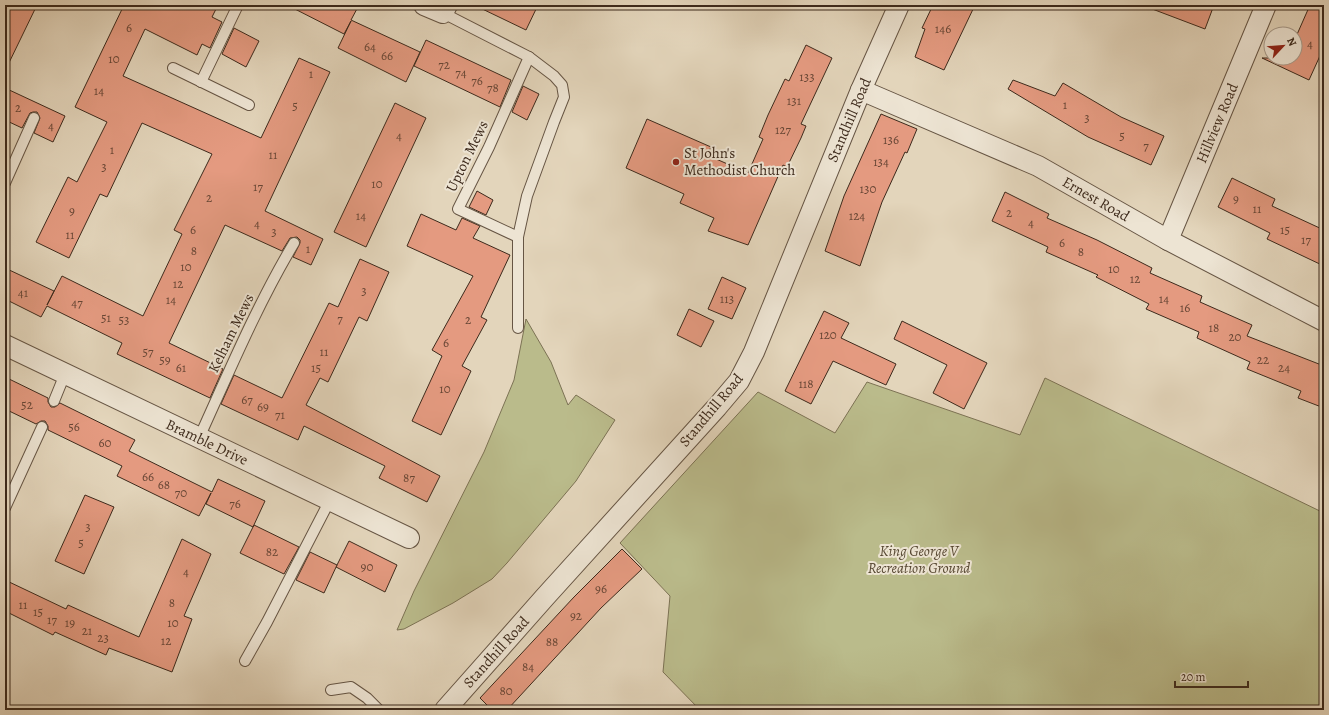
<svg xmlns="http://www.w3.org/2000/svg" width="1329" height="715" font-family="Alegreya,serif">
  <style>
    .green { fill: #babb8b; stroke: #7c7254 }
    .building { fill: #e49a80; stroke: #3d2a1c }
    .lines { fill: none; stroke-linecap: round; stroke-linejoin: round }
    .service-casing { stroke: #654; stroke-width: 12 }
    .minor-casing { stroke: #654; stroke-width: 22 }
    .service { stroke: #ede4d3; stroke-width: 10 }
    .minor { stroke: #ede4d3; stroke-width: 20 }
    .poi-dot { fill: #8f2418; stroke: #ede4d3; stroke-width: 1.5 }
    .labels { text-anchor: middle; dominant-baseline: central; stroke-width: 4; stroke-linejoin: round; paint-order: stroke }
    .number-label { font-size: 13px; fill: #674635 }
    .street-label { font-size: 15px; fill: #3d2a1c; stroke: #ede4d3 }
    .poi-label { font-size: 15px; fill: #3d2a1c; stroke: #ede4d3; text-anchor: start }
    .park-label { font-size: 15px; font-style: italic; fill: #564732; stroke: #ede4d3 }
  </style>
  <rect width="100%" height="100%" fill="#e3d5bb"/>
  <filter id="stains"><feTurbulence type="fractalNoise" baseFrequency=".005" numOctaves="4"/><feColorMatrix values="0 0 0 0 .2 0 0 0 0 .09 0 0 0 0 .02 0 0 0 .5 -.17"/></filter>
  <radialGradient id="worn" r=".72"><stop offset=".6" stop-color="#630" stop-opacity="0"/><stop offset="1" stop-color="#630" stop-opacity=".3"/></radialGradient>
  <g class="green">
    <path d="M526 319 551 362 568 405 576 395 615 420 576 481 507 563 492 579 453 603 404 629 397 630 414 591 484 452 514 380Z"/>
    <path d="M1045 378 1324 513V710H700L663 672 670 596 620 543 758 392 835 433 867 382 1020 435Z"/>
  </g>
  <g class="building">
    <path d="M5 5H37L5 71Z"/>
    <path d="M124 5H218L212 17 222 22 210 48 202 44 197 55 145 29 123 76 261 138 299 58 330 72 265 211 323 239 311 265 293 257 300 243V240L297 237 290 238 282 251 225 225 169 343 223 369 210 398 117 354 122 343 47 306 41 317 5 299V268L54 291 47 305 62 276 143 316 182 234 174 230 212 154 142 123 107 197 100 194 69 258 36 242 68 177 77 182 107 122 75 107Z"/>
    <path d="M287 5H359L351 20 420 52 406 82 338 48 351 21 344 34Z"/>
    <path d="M474 5H538L526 30Z"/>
    <path d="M933 5H975L944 70 915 57 925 29 922 28Z"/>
    <path d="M1147 5H1214L1205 29 1147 7Z"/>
    <path d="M1310 5H1324V47L1309 80 1262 58H1295V39Z"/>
    <path d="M234 28 259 41 246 67 222 54Z"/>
    <path d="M426 40 511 80 500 107 414 66Z"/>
    <path d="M806 45 832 58 801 124 806 126 801 138 787 167 783 165 748 245 708 231 714 218 680 203 684 194 626 168 647 119 711 147 707 155 748 173 763 139 759 137 768 115 785 79 789 81Z"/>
    <path d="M1013 80 1055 96 1063 83 1121 117 1164 136 1151 165 1088 137 1008 89Z"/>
    <path d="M523 86 539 94 527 120 512 112Z"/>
    <path d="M5 88 65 116 53 142 34 133 40 118 37 112H33L30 113 22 128 5 120Z"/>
    <path d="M395 103 426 118 366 247 334 232Z"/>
    <path d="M881 114 917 129 907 153 905 152 882 202 860 266 825 251 844 196Z"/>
    <path d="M1232 178 1275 199 1272 206 1324 230V266L1267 239 1270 233 1218 207Z"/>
    <path d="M477 191 493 200 486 215 469 207Z"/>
    <path d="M1005 192 1049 214 1047 218 1097 240 1152 268 1150 273 1202 296 1200 302 1252 325 1247 336 1324 366V408L1298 398 1301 391 1247 369 1250 362 1197 338 1199 332 1146 309 1149 304 1096 277 1098 275 1046 252 1048 247 992 221Z"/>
    <path d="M421 214 456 230 462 218 480 226 473 238 510 255 481 317 487 320 462 366 471 371 441 435 412 421 442 356 432 350 473 276 407 246Z"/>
    <path d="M360 259 389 272 367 321 359 317 328 382 320 378 306 405 440 476 427 502 379 478 385 466 304 426 298 440 221 404 234 375 282 398 329 303 338 307Z"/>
    <path d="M722 277 746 288 732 319 708 309Z"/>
    <path d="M689 309 714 321 701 347 677 335Z"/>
    <path d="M824 311 849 323 841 338 896 364 886 385 833 361 811 404 785 391Z"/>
    <path d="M902 321 987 363 964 409 933 393 947 365 894 339Z"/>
    <path d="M5 377 48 398V402L51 407H55L60 403 135 440 129 451 212 492 218 479 265 501 253 527 254 525 299 547 284 574 240 553 253 527 206 504 211 493 199 516 117 476 122 466 48 430V426L45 421H41L36 424 5 409Z"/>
    <path d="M85 495 114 507 84 574 55 561Z"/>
    <path d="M182 539 211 554 184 616 192 619 172 672 109 648 106 655 55 632 53 635 5 611V580L66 609 68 605 139 637Z"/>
    <path d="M349 541 397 565 385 592 336 567Z"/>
    <path d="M622 549 642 569 601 608 507 710H492L480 698 574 597Z"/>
    <path d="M310 552 337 565 324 593 296 580Z"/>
  </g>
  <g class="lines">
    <defs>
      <g id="service">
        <path d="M443 13 529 57 554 76 562 85 564 97 554 122 527 196 518 237V328"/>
        <path d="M173 68 249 105"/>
        <path d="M201 82 238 5"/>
        <path d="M5 183 34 118"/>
        <path d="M518 237 458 209 489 147 529 57"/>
        <path d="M54 401 65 374"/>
        <path d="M199 438C229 372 257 305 294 243"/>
        <path d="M5 508 42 427"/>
        <path d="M245 661 267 622 330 500"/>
        <path d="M331 690 351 687 367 698 379 710"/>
      </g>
      <g id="minor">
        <path d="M424 5 443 13 447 5"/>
        <path d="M861 90 1038 166 1168 240 1324 321"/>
        <path d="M1168 240 1266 5"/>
        <path d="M5 345 409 538"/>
        <path d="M445 710 545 597 717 407 739 381 754 352 861 90 899 5"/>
      </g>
    </defs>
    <use href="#service" class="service-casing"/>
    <use href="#minor" class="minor-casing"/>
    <use href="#service" class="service"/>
    <use href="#minor" class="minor"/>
  </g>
  <circle class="poi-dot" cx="676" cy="162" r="4"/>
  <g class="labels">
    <g class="number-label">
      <text x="129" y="27">6</text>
      <text x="943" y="28">146</text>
      <text x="1310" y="43">4</text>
      <text x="370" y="46">64</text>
      <text x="387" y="55">66</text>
      <text x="114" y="58">10</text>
      <text x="444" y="64">72</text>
      <text x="461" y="72">74</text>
      <text x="311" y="73">1</text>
      <text x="807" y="76">133</text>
      <text x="477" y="80">76</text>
      <text x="493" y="87">78</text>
      <text x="99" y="90">14</text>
      <text x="794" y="100">131</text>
      <text x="1065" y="104">1</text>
      <text x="295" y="105">5</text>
      <text x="18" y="107">2</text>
      <text x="1087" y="117">3</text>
      <text x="51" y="125">4</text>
      <text x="783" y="129">127</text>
      <text x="399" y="135">4</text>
      <text x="1122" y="135">5</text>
      <text x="891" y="139">136</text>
      <text x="1146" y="145">7</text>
      <text x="112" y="149">1</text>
      <text x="273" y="154">11</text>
      <text x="881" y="161">134</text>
      <text x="104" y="166">3</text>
      <text x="377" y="183">10</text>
      <text x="258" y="186">17</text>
      <text x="868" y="188">130</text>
      <text x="209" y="197">2</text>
      <text x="1236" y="198">9</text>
      <text x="1257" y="208">11</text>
      <text x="72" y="210">9</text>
      <text x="1009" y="212">2</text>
      <text x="361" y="215">14</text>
      <text x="857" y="215">124</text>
      <text x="1031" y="222">4</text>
      <text x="257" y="223">4</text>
      <text x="193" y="229">6</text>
      <text x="1285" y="229">15</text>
      <text x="274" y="231">3</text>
      <text x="70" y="234">11</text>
      <text x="1306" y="239">17</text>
      <text x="1062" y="242">6</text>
      <text x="308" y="248">1</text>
      <text x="194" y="250">8</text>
      <text x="1081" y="251">8</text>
      <text x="186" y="266">10</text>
      <text x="1114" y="268">10</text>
      <text x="1135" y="278">12</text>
      <text x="178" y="283">12</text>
      <text x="364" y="290">3</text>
      <text x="23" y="292">41</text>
      <text x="727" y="298">113</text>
      <text x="1164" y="298">14</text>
      <text x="171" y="299">14</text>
      <text x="77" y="302">47</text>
      <text x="1185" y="307">16</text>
      <text x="106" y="317">51</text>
      <text x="340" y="318">7</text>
      <text x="124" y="319">53</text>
      <text x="468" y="319">2</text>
      <text x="1214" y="327">18</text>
      <text x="828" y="334">120</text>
      <text x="1235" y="336">20</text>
      <text x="446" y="342">6</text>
      <text x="148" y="351">57</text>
      <text x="324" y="351">11</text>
      <text x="165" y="359">59</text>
      <text x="1263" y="359">22</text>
      <text x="181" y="367">61</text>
      <text x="316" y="367">15</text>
      <text x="1284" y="367">24</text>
      <text x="806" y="383">118</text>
      <text x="445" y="388">10</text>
      <text x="247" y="399">67</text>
      <text x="27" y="404">52</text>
      <text x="263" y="406">69</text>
      <text x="280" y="414">71</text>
      <text x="74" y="426">56</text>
      <text x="105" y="442">60</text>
      <text x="148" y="476">66</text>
      <text x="409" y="477">87</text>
      <text x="164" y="484">68</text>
      <text x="181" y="492">70</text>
      <text x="235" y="503">76</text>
      <text x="88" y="526">3</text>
      <text x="81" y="542">5</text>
      <text x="272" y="551">82</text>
      <text x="367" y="566">90</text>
      <text x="186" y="571">4</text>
      <text x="601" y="588">96</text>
      <text x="172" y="602">8</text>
      <text x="23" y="604">11</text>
      <text x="38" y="611">15</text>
      <text x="576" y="615">92</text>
      <text x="52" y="619">17</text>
      <text x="70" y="622">19</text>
      <text x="173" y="622">10</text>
      <text x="87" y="630">21</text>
      <text x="103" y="637">23</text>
      <text x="166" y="640">12</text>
      <text x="552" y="641">88</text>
      <text x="528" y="666">84</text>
      <text x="506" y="690">80</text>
    </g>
    <g class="street-label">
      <text transform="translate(849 120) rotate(-67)">Standhill Road</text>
      <text transform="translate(1217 123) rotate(-67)">Hillview Road</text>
      <text transform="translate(467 156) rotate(-64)">Upton Mews</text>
      <text transform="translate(1096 199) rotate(30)">Ernest Road</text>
      <text transform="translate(231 333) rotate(-64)">Kelham Mews</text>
      <text transform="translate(711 410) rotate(-50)">Standhill Road</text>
      <text transform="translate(207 442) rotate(25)">Bramble Drive</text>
      <text transform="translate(496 652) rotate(-48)">Standhill Road</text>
    </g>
    <g class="poi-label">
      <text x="684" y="153">St John's<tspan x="684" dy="17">Methodist Church</tspan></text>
    </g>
    <g class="park-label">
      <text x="919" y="551">King George V<tspan x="919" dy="17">Recreation Ground</tspan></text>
    </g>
  </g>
  <rect width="1329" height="715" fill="none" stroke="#e3d5bb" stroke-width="20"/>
  <rect x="6" y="6" width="1317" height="703" fill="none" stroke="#3d2a1c" stroke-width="2"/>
  <rect x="10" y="10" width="1309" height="695" fill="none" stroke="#3d2a1c"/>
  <g transform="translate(1283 46) rotate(64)"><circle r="19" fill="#ede4d3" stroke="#a79a8a"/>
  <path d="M0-3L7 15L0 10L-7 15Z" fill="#8f2418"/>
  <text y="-6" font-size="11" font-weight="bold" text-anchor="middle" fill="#3d2a1c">N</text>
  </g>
  <path d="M1175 681v6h73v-6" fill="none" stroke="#3d2a1c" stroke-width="2"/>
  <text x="1181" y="681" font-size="12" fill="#3d2a1c" stroke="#ede4d3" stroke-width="3" paint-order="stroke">20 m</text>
  <rect width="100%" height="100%" filter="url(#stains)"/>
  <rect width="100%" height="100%" fill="url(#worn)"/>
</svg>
